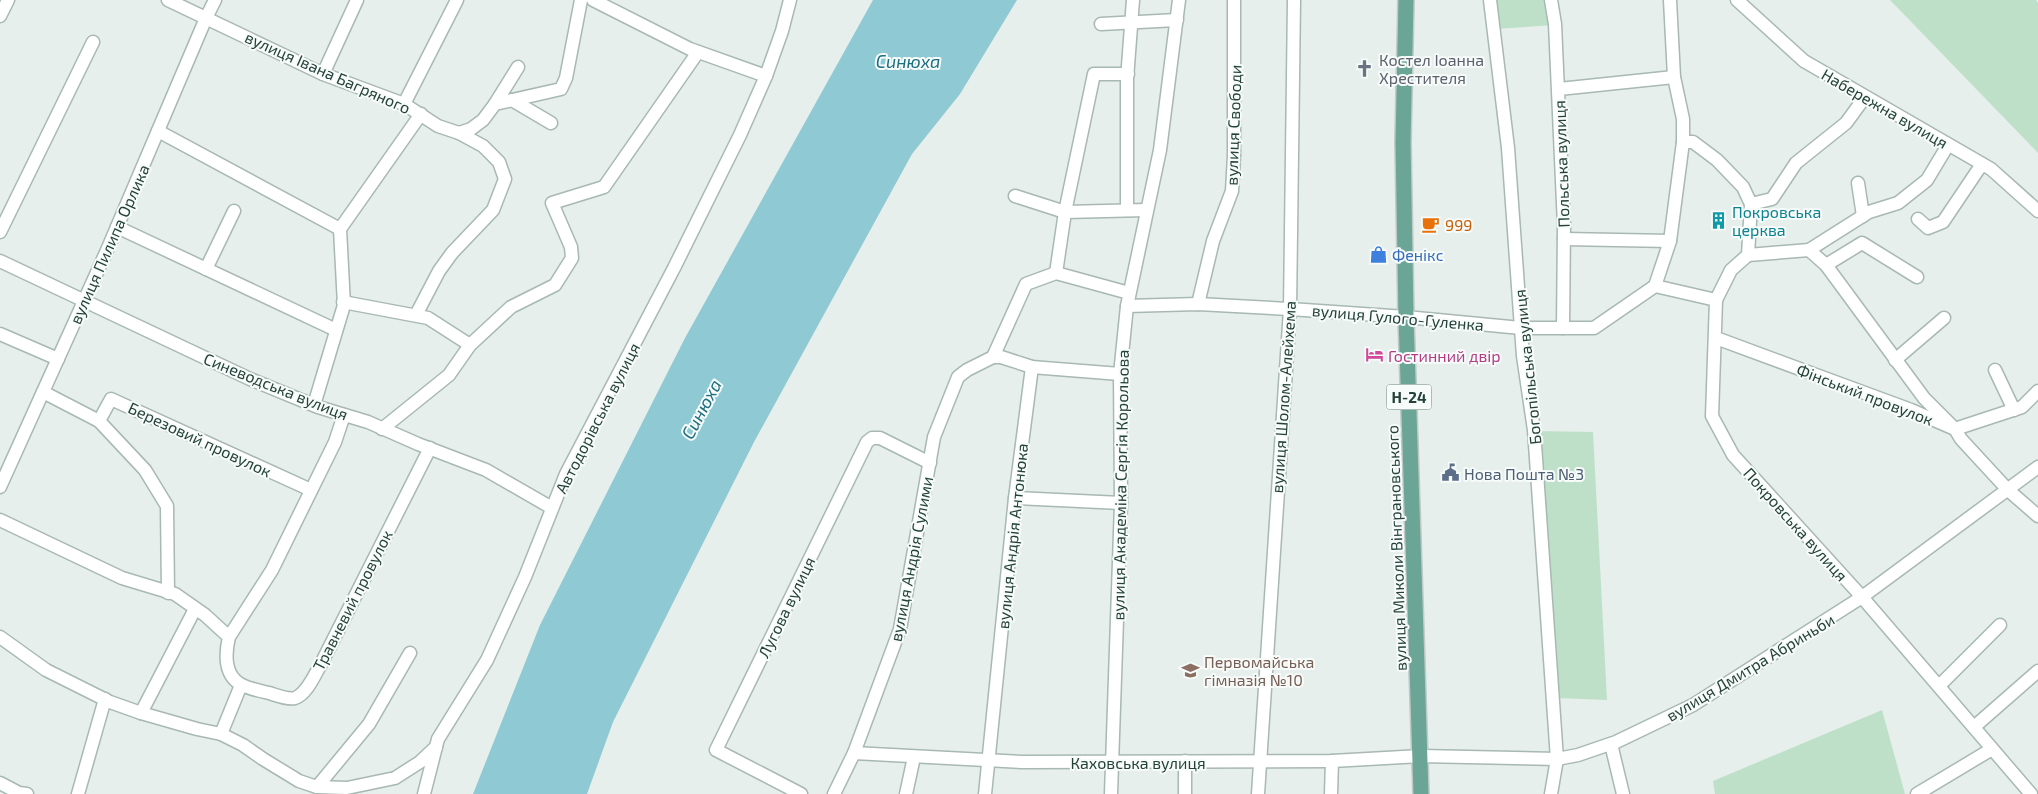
<svg xmlns="http://www.w3.org/2000/svg" width="2038" height="794" font-family="'Exo 2',sans-serif">
  <style>
    .green { fill: #bfe0c8 }
    .water { fill: #8ec9d4 }
    .lines { fill: none; stroke-linecap: round; stroke-linejoin: round }
    .minor-casing { stroke: #a8b8b2; stroke-width: 15 }
    .major-casing { stroke: #c2cac8; stroke-width: 18 }
    .minor { stroke: #fff; stroke-width: 12 }
    .major { stroke: #6aa596; stroke-width: 15 }
    .labels { text-anchor: middle; dominant-baseline: central; stroke-width: 4; stroke-linejoin: round; paint-order: stroke }
    .shield { fill: #f7fbf9; stroke: #637a73; stroke-width: 1 }
    .shield-label { font-size: 15px; font-weight: bold; fill: #24423a }
    .worship-label { font-size: 16px; fill: #5b616d; stroke: #f7fbf9; text-anchor: start }
    .street-label { font-size: 16px; fill: #24423a; stroke: #f7fbf9 }
    .culture-label { font-size: 16px; fill: #0d838f; stroke: #f7fbf9; text-anchor: start }
    .food-label { font-size: 16px; fill: #c56008; stroke: #f7fbf9; text-anchor: start }
    .shop-label { font-size: 16px; fill: #366cbe; stroke: #f7fbf9; text-anchor: start }
    .hotel-label { font-size: 16px; fill: #b23c85; stroke: #f7fbf9; text-anchor: start }
    .service-label { font-size: 16px; fill: #4e5e75; stroke: #f7fbf9; text-anchor: start }
    .education-label { font-size: 16px; fill: #785e54; stroke: #f7fbf9; text-anchor: start }
    .water-label { font-size: 18px; font-style: italic; fill: #1c6f80; stroke: #f7fbf9 }
  </style>
  <rect width="100%" height="100%" fill="#e6efeb"/>
  <g class="green">
    <path d="M1493 0H1549L1554 25 1496 29Z"/>
    <path d="M1890 0H2036L2038 3V153Z"/>
    <path d="M1536 431 1593 432 1607 700 1555 698Z"/>
    <path d="M1882 710 1905 794H1715L1713 781Z"/>
  </g>
  <path class="water" d="M873 0H1017L960 94 912 154 754 442 613 722 587 794H473L540 625 685 338Z"/>
  <g class="lines">
    <defs>
      <g id="minor">
        <path d="M168 0 323 74 404 104 438 126 459 133 483 146 499 162 505 179 493 210 452 253 439 271 416 315"/>
        <path d="M593 0 690 49 766 76"/>
        <path d="M1490 0 1508 148 1523 356 1534 430 1557 759 1551 794"/>
        <path d="M1551 0 1555 24 1564 226 1563 328"/>
        <path d="M1737 0 1804 61 1991 169 2038 211"/>
        <path d="M0 16 8 0"/>
        <path d="M1101 24 1177 20"/>
        <path d="M323 74 357 0"/>
        <path d="M1559 89 1674 77"/>
        <path d="M512 100 551 123"/>
        <path d="M404 104 457 0"/>
        <path d="M495 104 518 67"/>
        <path d="M158 131 340 229"/>
        <path d="M459 133 471 129 483 120 495 104 561 89 566 78 581 0"/>
        <path d="M1683 142H1693L1717 160 1743 187 1751 204 1748 255"/>
        <path d="M1858 183 1863 216"/>
        <path d="M1015 196 1065 212 1146 210"/>
        <path d="M1751 204 1772 199 1796 163 1846 123 1865 97"/>
        <path d="M1127 210V79L1133 0"/>
        <path d="M1918 219 1928 228 1943 222 1982 164"/>
        <path d="M117 227 336 330"/>
        <path d="M0 232 93 42"/>
        <path d="M1564 239 1670 241"/>
        <path d="M1809 250 1826 265 1924 398 1955 429 1961 439 2008 490 2038 516"/>
        <path d="M1748 255 1809 250 1869 212 1898 203 1927 180 1948 145"/>
        <path d="M0 261 250 379 318 407 368 422 418 444 486 470 552 508"/>
        <path d="M1826 265 1862 243 1917 277"/>
        <path d="M206 269 234 211"/>
        <path d="M1056 273 1065 212 1094 74H1128"/>
        <path d="M1655 286 1716 300 1712 416 1733 455 1862 597 2031 794"/>
        <path d="M1655 286 1670 241 1683 142V119L1674 77 1670 0"/>
        <path d="M1716 300 1731 270 1748 255"/>
        <path d="M343 302 428 318 470 345"/>
        <path d="M1198 304 1213 241 1232 191 1234 155V0"/>
        <path d="M1127 306 1198 304 1290 309 1406 317 1521 328H1594L1655 286"/>
        <path d="M0 334 58 359"/>
        <path d="M1716 338 1911 410 1955 429 2022 407 2038 391"/>
        <path d="M993 357 1026 284 1056 273 1129 293"/>
        <path d="M1895 360 1944 318"/>
        <path d="M1995 370 2014 410"/>
        <path d="M43 392 99 421 145 470 167 506 168 593"/>
        <path d="M314 405 344 305 340 229 421 114"/>
        <path d="M344 415 335 442 272 570 229 637C225 654 224 676 242 685 250 689 260 691 269 693 276 695 288 700 295 698 307 694 315 674 321 664L430 448"/>
        <path d="M99 421 111 399 311 490"/>
        <path d="M382 429 449 375 470 345 511 307 555 285 572 258 571 247 552 203 604 187 698 52"/>
        <path d="M0 487 108 248 206 18 215 0"/>
        <path d="M1015 498 1121 503"/>
        <path d="M0 520 122 578 175 594 205 615 229 637"/>
        <path d="M0 637 46 670 110 702 141 713 197 729 221 734 243 745 263 759 299 781 317 787 347 788 395 778 420 762 436 747"/>
        <path d="M1939 686 2000 625"/>
        <path d="M141 713 195 609"/>
        <path d="M1974 727 2038 671"/>
        <path d="M221 734 241 685"/>
        <path d="M1611 744 1623 794"/>
        <path d="M854 753 1022 762 1332 761 1421 756 1557 759 1578 755 1616 742 1693 705 1862 597 2038 467"/>
        <path d="M0 783 19 793 27 794"/>
        <path d="M317 787 369 724 410 653"/>
        <path d="M78 794 105 699"/>
        <path d="M424 794 438 739 487 660 525 577 566 474 674 268 740 135 766 76 782 31 790 0"/>
        <path d="M801 794 716 750 867 442 872 438H880L930 463"/>
        <path d="M834 794 854 753 900 629 934 437 958 377 967 370 993 357H1001L1032 367 1044 368 1120 374"/>
        <path d="M906 794 914 757"/>
        <path d="M985 794 1015 498 1032 367"/>
        <path d="M1111 794 1121 503 1120 374 1127 306 1160 150 1179 0"/>
        <path d="M1185 794V761"/>
        <path d="M1258 794 1290 309 1294 0"/>
        <path d="M1331 794 1332 761"/>
        <path d="M1917 794 1992 749"/>
      </g>
      <path id="major" d="M1406 0 1403 142 1406 317 1421 794"/>
    </defs>
    <use href="#minor" class="minor-casing"/>
    <use href="#major" class="major-casing"/>
    <use href="#minor" class="minor"/>
    <use href="#major" class="major"/>
  </g>
  <defs>
    <symbol id="church-bare" viewBox="-9 -9 18 18"><path d="M-1.2-6h2.4v3.5h3.3v2.4h-3.3V6h-2.4V-.1h-3.3v-2.4h3.3Z" fill="#6b7280" stroke="#f7fbf9" stroke-width="2.5" paint-order="stroke"/></symbol>
    <symbol id="building-bare" viewBox="-9 -9 18 18"><path d="M-4-6H4V6H1V3H-1V6H-4ZM-2.5-4.3h1.7v1.8h-1.7ZM.8-4.3h1.7v1.8H.8ZM-2.5-1h1.7V.8h-1.7ZM.8-1h1.7V.8H.8Z" fill="#0f9aa8" stroke="#f7fbf9" stroke-width="2.5" paint-order="stroke"/></symbol>
    <symbol id="cafe-bare" viewBox="-9 -9 18 18"><path d="M-5.5-4.5H6V0H3Q3 3.5 0 3.5H-2.5Q-5.5 3.5-5.5 0ZM3-3.2v2h1.7v-2ZM-6 4.5H4V6H-6Z" fill="#e8710a" stroke="#f7fbf9" stroke-width="2.5" paint-order="stroke"/></symbol>
    <symbol id="shop-bare" viewBox="-9 -9 18 18"><path d="M-5-2.5h2.3a2.7 3.5 0 0 1 5.4 0H5L5.5 6h-11ZM-1.5-2.5h3a1.5 2.3 0 0 0-3 0Z" fill="#3f7fe0" stroke="#f7fbf9" stroke-width="2.5" paint-order="stroke"/></symbol>
    <symbol id="hotel-bare" viewBox="-9 -9 18 18"><path d="M-6-4.5h1.5V1H6V5H4.5V3h-9V5H-6ZM-4 0a1.8 1.8 0 1 1 3.6 0ZM.5 0V-2.5h3Q6-2.5 6 0Z" fill="#d1479c" stroke="#f7fbf9" stroke-width="2.5" paint-order="stroke"/></symbol>
    <symbol id="civic-bare" viewBox="-9 -9 18 18"><path d="M-.6-6.5H3V-4.5H.6V-3L4-1V1h2V6H-6V1h2V-1L-.6-3ZM-1.2 2.5V6h2.4V2.5Z" fill="#5c6f8a" stroke="#f7fbf9" stroke-width="2.5" paint-order="stroke"/></symbol>
    <symbol id="school-bare" viewBox="-9 -9 18 18"><path d="M0-5L7-2L0 1L-7-2ZM-4 1L0 2.5L4 1V4Q0 6-4 4Z" fill="#8d6e63" stroke="#f7fbf9" stroke-width="2.5" paint-order="stroke"/></symbol>
  </defs>
  <g fill-rule="evenodd">
    <use href="#church-bare" x="1352" y="56" width="25" height="25"/>
    <use href="#building-bare" x="1706" y="208" width="25" height="25"/>
    <use href="#cafe-bare" x="1418" y="212" width="25" height="25"/>
    <use href="#shop-bare" x="1366" y="242" width="25" height="25"/>
    <use href="#hotel-bare" x="1362" y="342" width="25" height="25"/>
    <use href="#civic-bare" x="1438" y="460" width="25" height="25"/>
    <use href="#school-bare" x="1178" y="658" width="25" height="25"/>
  </g>
  <g class="labels">
    <rect class="shield" x="1386.5" y="384.5" width="45" height="25" rx="4"/>
    <g class="shield-label">
      <text x="1409" y="397">Н-24</text>
    </g>
    <g class="worship-label">
      <text x="1379" y="59">Костел Іоанна<tspan x="1379" dy="18">Хрестителя</tspan></text>
    </g>
    <g class="street-label">
      <text transform="translate(328 72) rotate(24)">вулиця Івана Багряного</text>
      <text transform="translate(1885 108) rotate(30)">Набережна вулиця</text>
      <text transform="translate(1233 125) rotate(-88)">вулиця Свободи</text>
      <text transform="translate(1561 164) rotate(-92)">Польська вулиця</text>
      <text transform="translate(109 244) rotate(-66)">вулиця Пилипа Орлика</text>
      <text transform="translate(1398 317) rotate(5)">вулиця Гулого-Гуленка</text>
      <text transform="translate(1527 367) rotate(-96)">Богопільська вулиця</text>
      <text transform="translate(276 386) rotate(22)">Синеводська вулиця</text>
      <text transform="translate(1865 394) rotate(21)">Фінський провулок</text>
      <text transform="translate(1283 397) rotate(-86)">вулиця Шолом-Алейхема</text>
      <text transform="translate(597 418) rotate(-63)">Автодорівська вулиця</text>
      <text transform="translate(200 439) rotate(25)">Березовий провулок</text>
      <text transform="translate(1120 485) rotate(-89)">вулиця Академіка Сергія Корольова</text>
      <text transform="translate(1796 524) rotate(48)">Покровська вулиця</text>
      <text transform="translate(1012 536) rotate(-84)">вулиця Андрія Антонюка</text>
      <text transform="translate(1396 548) rotate(-92)">вулиця Миколи Вінграновського</text>
      <text transform="translate(911 559) rotate(-79)">вулиця Андрія Сулими</text>
      <text transform="translate(352 600) rotate(-63)">Травневий провулок</text>
      <text transform="translate(786 607) rotate(-64)">Лугова вулиця</text>
      <text transform="translate(1750 667) rotate(-31)">вулиця Дмитра Абриньби</text>
      <text x="1138" y="762">Каховська вулиця</text>
    </g>
    <g class="culture-label">
      <text x="1732" y="211">Покровська<tspan x="1732" dy="18">церква</tspan></text>
    </g>
    <g class="food-label">
      <text x="1445" y="224">999</text>
    </g>
    <g class="shop-label">
      <text x="1392" y="254">Фенікс</text>
    </g>
    <g class="hotel-label">
      <text x="1388" y="355">Гостинний двір</text>
    </g>
    <g class="service-label">
      <text x="1464" y="473">Нова Пошта №3</text>
    </g>
    <g class="education-label">
      <text x="1204" y="661">Первомайська<tspan x="1204" dy="18">гімназія №10</tspan></text>
    </g>
    <g class="water-label">
      <text x="908" y="61">Синюха</text>
      <text transform="translate(701 409) rotate(-62)">Синюха</text>
    </g>
  </g>
</svg>
